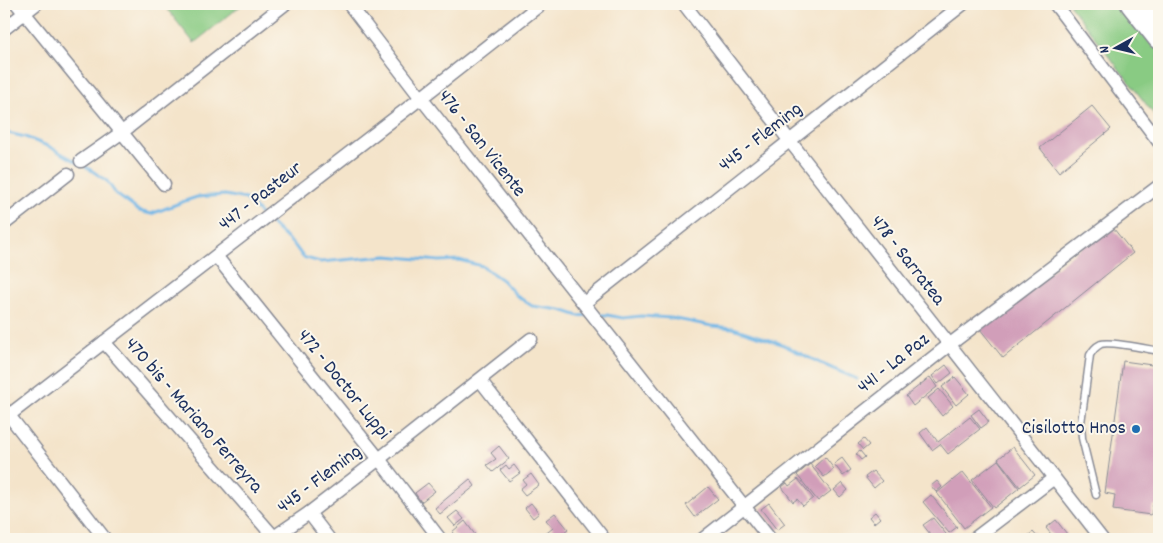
<svg xmlns="http://www.w3.org/2000/svg" width="1163" height="543" font-family="Dekko,sans-serif">
  <style>
    .green { fill: #89cb83; stroke: #527d70 }
    .lines { fill: none; stroke-linecap: round; stroke-linejoin: round }
    .stream { stroke: #6fb5e6; stroke-width: 3 }
    .building { fill: #d19eb9 }
    .service-casing { stroke: #888a94; stroke-width: 9 }
    .minor-casing { stroke: #888a94; stroke-width: 15 }
    .motorway-casing { stroke: #888a94; stroke-width: 25 }
    .service { stroke: #fff; stroke-width: 6 }
    .minor { stroke: #fff; stroke-width: 12 }
    .motorway { stroke: #fff; stroke-width: 22 }
    .poi-dot { fill: #1f6fb2; stroke: #fbf7ec; stroke-width: 2 }
    .labels { text-anchor: middle; dominant-baseline: central; stroke-width: 4; stroke-linejoin: round; paint-order: stroke }
    .street-label { font-size: 20px; fill: #1b2f5e; stroke: #fbf7ec }
    .poi-label { font-size: 20px; fill: #1b2f5e; stroke: #fbf7ec; text-anchor: end }
  </style>
  <rect width="100%" height="100%" fill="#fbf7ec"/>
  <filter id="ink" filterUnits="userSpaceOnUse"><feTurbulence type="fractalNoise" baseFrequency=".02" numOctaves="2"/><feDisplacementMap in="SourceGraphic" scale="10" xChannelSelector="R" yChannelSelector="G"/><feConvolveMatrix kernelMatrix="1 2 1 2 8 2 1 2 1" color-interpolation-filters="sRGB"/></filter>
  <filter id="wash" filterUnits="userSpaceOnUse"><feTurbulence type="fractalNoise" baseFrequency=".0096" numOctaves="4" result="noise"/><feDisplacementMap in="SourceGraphic" scale="20" xChannelSelector="R" yChannelSelector="G"/><feGaussianBlur stdDeviation="1.12" result="paint"/><feColorMatrix in="noise" values="0 0 0 0 0 0 0 0 0 0 0 0 0 0 0 0 0 1.4 0 .05"/><feComposite in="paint" operator="in"/></filter>
  <g filter="url(#wash)">
    <rect width="100%" height="100%" fill="#f4e4ca"/>
    <g class="green">
      <path d="M163 4H243L194 43Z"/>
      <path d="M1069 4H1124L1159 49V121Z"/>
    </g>
    <g class="lines">
      <g class="stream">
        <path d="M4 132 25 137 50 147 88 168 107 181 116 194 139 211 151 214 185 201 197 197 225 195 246 199 263 216"/>
        <path d="M267 220 295 246 303 257 320 262 387 256 439 261 459 260 482 266 502 280 517 296 532 306 561 310 579 316 588 315"/>
        <path d="M597 315H607L623 318 641 316 671 318 712 326 733 328 779 343 822 364 857 379"/>
      </g>
    </g>
    <g id="blocks">
      <g class="building">
        <path d="M1092 106 1111 129 1059 172 1040 148Z"/>
        <path d="M1110 224 1133 253 1003 358 980 329Z"/>
        <path d="M1123 361 1159 366V506L1153 505 1151 515 1113 510 1115 495 1105 493Z"/>
        <path d="M946 365 952 373 938 384 932 376Z"/>
        <path d="M930 377 937 387 913 406 906 396Z"/>
        <path d="M955 377 969 394 956 405 942 387Z"/>
        <path d="M939 389 953 406 942 416 928 398Z"/>
        <path d="M979 409 989 422 981 428 971 415Z"/>
        <path d="M970 417 980 429 948 454 940 444 932 450 920 433 927 427 938 442Z"/>
        <path d="M864 439 869 445 863 450 858 444Z"/>
        <path d="M499 446 509 459 493 472 487 465 496 459 491 453Z"/>
        <path d="M1013 447 1035 475 1020 487 998 459Z"/>
        <path d="M860 451 865 457 861 460 856 454Z"/>
        <path d="M825 457 834 469 824 477 815 466Z"/>
        <path d="M842 458 851 470 843 476 834 464Z"/>
        <path d="M998 460 1019 488 994 508 972 480Z"/>
        <path d="M810 464 831 491 818 501 797 475Z"/>
        <path d="M506 465 509 469 514 465 520 473 509 481 500 470Z"/>
        <path d="M873 471 882 481 874 488 865 477Z"/>
        <path d="M963 472 991 507 964 528 937 493Z"/>
        <path d="M531 474 539 485 525 495 520 489 526 484 523 480Z"/>
        <path d="M470 479 475 486 440 514 435 508Z"/>
        <path d="M798 479 813 498 803 506 797 499 793 502 782 487 787 483 789 486Z"/>
        <path d="M937 481 942 487 936 492 931 486Z"/>
        <path d="M428 483 435 491 421 502 415 493Z"/>
        <path d="M842 483 848 490 840 497 834 490Z"/>
        <path d="M708 487 718 499 695 517 686 505Z"/>
        <path d="M931 495 957 527 949 533 923 502Z"/>
        <path d="M531 503 539 513 533 518 525 508Z"/>
        <path d="M769 503 785 524 777 530 761 509Z"/>
        <path d="M457 511 464 519 455 526 448 518Z"/>
        <path d="M875 512 880 518 874 523 869 517Z"/>
        <path d="M555 513 568 529 554 539H546L543 536 553 528 546 520Z"/>
        <path d="M933 518 950 539H934L923 525Z"/>
        <path d="M1056 520 1067 534 1060 539H1055L1046 528Z"/>
        <path d="M465 521 476 536 472 539H458L452 532Z"/>
        <path d="M1033 532 1039 539H1024Z"/>
      </g>
    </g>
  </g>
  <g filter="url(#ink)">
    <use href="#blocks" fill-opacity="0" stroke="#888a94" stroke-width="1"/>
    <g class="lines">
      <defs>
        <path id="service" d="M1096 495 1082 438 1081 423 1090 355C1093 350 1095 347 1101 344 1111 341 1147 349 1159 351"/>
        <g id="minor">
          <path d="M17 4 164 184"/>
          <path d="M349 4 421 98 770 539"/>
          <path d="M684 4 789 140 1102 539"/>
          <path d="M1055 4 1159 142"/>
          <path d="M4 29 36 4"/>
          <path d="M81 161 121 133 285 4"/>
          <path d="M4 224 68 174"/>
          <path d="M216 256 379 459 440 539"/>
          <path d="M584 303 963 4"/>
          <path d="M104 342 274 537"/>
          <path d="M480 380 604 539"/>
          <path d="M4 409 105 539"/>
          <path d="M4 419 421 98 541 4"/>
          <path d="M309 513 329 539"/>
          <path d="M271 539 309 513 379 459 531 339"/>
          <path d="M703 539 949 345 1159 186"/>
          <path d="M974 539 1054 478"/>
        </g>
        <g id="motorway">
          <path d="M1132 4 1159 38"/>
          <path d="M1153 4 1159 10"/>
        </g>
      </defs>
      <use href="#service" class="service-casing"/>
      <use href="#minor" class="minor-casing"/>
      <use href="#motorway" class="motorway-casing"/>
      <use href="#service" class="service"/>
      <use href="#minor" class="minor"/>
      <use href="#motorway" class="motorway"/>
    </g>
  </g>
  <circle class="poi-dot" cx="1136" cy="429" r="5"/>
  <g class="labels">
    <g class="street-label">
      <text transform="translate(761 138) rotate(-38)">445 - Fleming</text>
      <text transform="translate(481 144) rotate(52)">476 - San Vicente</text>
      <text transform="translate(261 197) rotate(-38)">447 - Pasteur</text>
      <text transform="translate(907 261) rotate(52)">478 - Sarratea</text>
      <text transform="translate(894 364) rotate(-38)">441 - La Paz</text>
      <text transform="translate(343 385) rotate(51)">472 - Doctor Luppi</text>
      <text transform="translate(193 416) rotate(49)">470 bis - Mariano Ferreyra</text>
      <text transform="translate(320 480) rotate(-37)">445 - Fleming</text>
    </g>
    <g class="poi-label">
      <text x="1126" y="429">Cisilotto Hnos</text>
    </g>
  </g>
  <rect width="1163" height="543" fill="none" stroke="#fbf7ec" stroke-width="20"/>
  <g transform="translate(1116 48) rotate(262)" stroke="#fbf7ec" stroke-width="4" paint-order="stroke">
  <path d="M0-4L9 19L0 12L-9 19Z" fill="#1b2f5e"/>
  <text y="-8" font-size="14" font-weight="bold" text-anchor="middle" fill="#1b2f5e">N</text>
  </g>
</svg>
